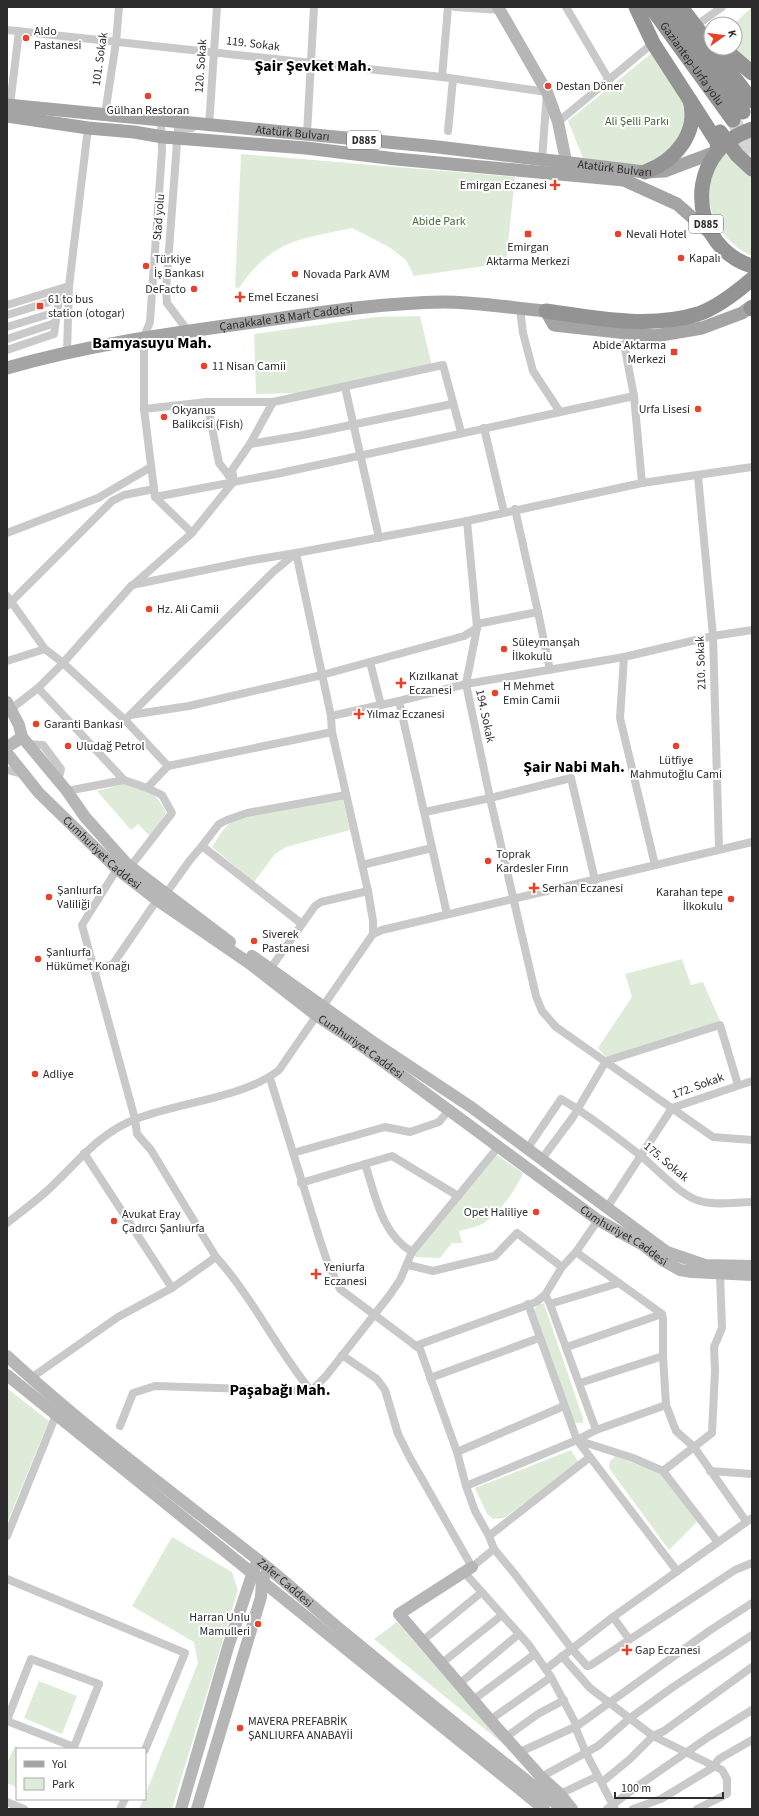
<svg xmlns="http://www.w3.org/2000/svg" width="759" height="1816" font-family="'Source Sans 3',sans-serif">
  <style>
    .green { fill: #dfebd9 }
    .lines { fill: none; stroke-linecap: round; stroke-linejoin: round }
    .highway-tunnel { stroke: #d5d5d5; stroke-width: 15; stroke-dasharray: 15 8; stroke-linecap: butt }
    .street { stroke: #c9c9c9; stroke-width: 8 }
    .secondary { stroke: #b6b6b6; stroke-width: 12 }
    .primary { stroke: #a4a4a4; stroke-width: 13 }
    .highway { stroke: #939393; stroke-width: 15 }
    .highway-bridge { stroke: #939393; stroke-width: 15 }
    .poi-dot { fill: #e94129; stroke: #fff; stroke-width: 1.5 }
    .labels { text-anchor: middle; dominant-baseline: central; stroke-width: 4; stroke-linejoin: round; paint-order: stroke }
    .shield { fill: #fff; stroke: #6b6b6b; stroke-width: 1 }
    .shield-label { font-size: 11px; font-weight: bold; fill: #2c2c2c }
    .poi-label { font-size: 12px; fill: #2c2c2c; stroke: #fff; text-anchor: start }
    .street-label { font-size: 12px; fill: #2c2c2c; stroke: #fff }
    .park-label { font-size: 12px; fill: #466839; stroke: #fff }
    .district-label { font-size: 16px; font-weight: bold; fill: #000; stroke: #fff }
  </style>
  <rect width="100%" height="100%" fill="#fff"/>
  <g class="green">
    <path d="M752 7V67L730 48H735L734 24Z"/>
    <path d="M653 52 686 106 682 133 671 150 647 166 602 163 583 158 568 121Z"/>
    <path d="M752 138V256C699 232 690 158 752 138Z"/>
    <path d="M241 154 515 177 506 263 414 276 406 260 389 247 352 228C300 239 272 240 239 288L235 287Z"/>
    <path d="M420 316 432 366 298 393 256 394 254 334 376 317Z"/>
    <path d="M127 783C146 791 158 793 166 813L150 836 138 824 131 830 97 791Z"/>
    <path d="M343 800 350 830 286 847 275 854 254 882 212 847C217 840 222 829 229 824 241 815 325 802 343 800Z"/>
    <path d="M682 959 691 985 703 982 721 1023 608 1059 598 1048 632 997 625 974Z"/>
    <path d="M495 1154 523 1173C516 1190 497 1217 480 1225 473 1228 466 1229 459 1231L462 1243H452L440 1258 416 1257 414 1255Z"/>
    <path d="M539 1304H544L583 1418V1423H574L533 1311Z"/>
    <path d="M7 1388 49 1421 7 1523Z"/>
    <path d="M571 1450 579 1463 504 1518 493 1519 487 1514 475 1488Z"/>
    <path d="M616 1456 661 1474 697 1522 669 1550 609 1468 610 1461Z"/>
    <path d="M172 1537 232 1572 238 1590 172 1809H139L143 1799H145V1795L198 1663 194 1642 132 1606Z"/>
    <path d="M397 1622 513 1752 374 1639Z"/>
    <path d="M39 1681 77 1696 62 1734 24 1718Z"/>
    <path d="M15 1746 22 1749H17L16 1787 7 1783V1763Z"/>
  </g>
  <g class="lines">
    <path class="highway-tunnel" d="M733 120 752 152"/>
    <g class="street">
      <path d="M455 7 500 10"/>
      <path d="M566 7 609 80"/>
      <path d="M697 25 722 7"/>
      <path d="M7 30 442 77 547 92 542 159"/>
      <path d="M442 77 448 7"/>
      <path d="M10 105 19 31"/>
      <path d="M105 114 116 42 119 7"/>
      <path d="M161 121 162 151 150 322 144 337V409L155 497 192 533"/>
      <path d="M558 122 653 43"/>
      <path d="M207 126H209L217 7"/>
      <path d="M448 131 453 79"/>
      <path d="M307 134 314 7"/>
      <path d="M7 305 69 286"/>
      <path d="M520 309 523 333 533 371 560 412"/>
      <path d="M7 315 59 299"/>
      <path d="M7 327 56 312"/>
      <path d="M188 331 167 303 166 290 178 129 192 128"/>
      <path d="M7 339 55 323"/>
      <path d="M7 350 54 334 59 299 69 286"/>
      <path d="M67 352 69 286 88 128"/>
      <path d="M345 387 379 538"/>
      <path d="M207 402 219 463 233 481"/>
      <path d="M144 409 207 402H273L443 365 461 432"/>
      <path d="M484 428 504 512"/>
      <path d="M250 444 273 402"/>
      <path d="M698 476 713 636 719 849"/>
      <path d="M642 483 634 396 624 344 643 336"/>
      <path d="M155 497 276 474 634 396"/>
      <path d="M515 509 538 612"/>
      <path d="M467 521 477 628 466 684 490 798 571 778 595 880"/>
      <path d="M7 533 98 498 151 467"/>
      <path d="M133 585 192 533 234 481 232 470 250 444 303 435 452 404"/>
      <path d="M7 596 45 649 63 663 125 720 168 766 147 788 124 780 67 791"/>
      <path d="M7 606 112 501 124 495 154 489"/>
      <path d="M477 624 538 612 550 670"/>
      <path d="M624 657 620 718 655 865"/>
      <path d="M7 661 45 649"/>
      <path d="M370 662 381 705"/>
      <path d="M38 688 124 780"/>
      <path d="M399 701 466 684 624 657 713 636 752 630"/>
      <path d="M11 709 38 688 63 663 132 585 253 560 296 553 467 521 642 483 752 467"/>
      <path d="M130 715 273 572 296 553 331 716 332 732 368 891 373 921V934"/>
      <path d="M331 716 399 701 447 914"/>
      <path d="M125 720 130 715 189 706 322 675 464 636 477 628"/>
      <path d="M27 744 43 745 61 769 58 781"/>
      <path d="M168 766 332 732"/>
      <path d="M7 770 26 775"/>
      <path d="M425 812 490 798 536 996 542 1011 556 1027 713 1137 752 1140"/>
      <path d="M118 865 117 869 82 925 135 1119 137 1134 151 1150 216 1257C253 1298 276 1348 311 1391"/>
      <path d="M362 865 432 848"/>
      <path d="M130 867 172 813 162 795 147 788"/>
      <path d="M165 895 190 860 202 846"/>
      <path d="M302 924 202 846 219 824 227 820 247 813 346 795"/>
      <path d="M270 969 315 906 321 902 368 891"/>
      <path d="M94 970 113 964 157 900"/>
      <path d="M270 1078 319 1237 327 1261 340 1289 420 1349 457 1452 466 1486 475 1511 489 1536 494 1549 514 1573 572 1649 587 1666 591 1665 735 1570 752 1563"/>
      <path d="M527 1149 561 1099C589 1115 615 1136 640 1155 656 1168 682 1197 700 1201 717 1206 735 1202 752 1202"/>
      <path d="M84 1153 172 1288"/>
      <path d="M293 1153 385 1127 410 1132 439 1122 449 1110"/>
      <path d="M541 1160 573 1117 606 1061 720 1025 738 1085"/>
      <path d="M365 1164C376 1197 381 1233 412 1252"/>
      <path d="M301 1183 392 1156 458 1196"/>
      <path d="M608 1206 672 1108 752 1081"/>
      <path d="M7 1223C21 1212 36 1201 49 1189 77 1163 100 1132 136 1119 179 1102 244 1098 279 1070L373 934 382 930 752 842"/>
      <path d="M576 1252 662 1314 663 1319V1356L666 1405 676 1431 694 1447 746 1521"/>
      <path d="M408 1265 433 1271 495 1256 517 1233 562 1267"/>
      <path d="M545 1295 550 1304 596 1430"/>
      <path d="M528 1304 577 1440 677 1571"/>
      <path d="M550 1304 619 1283"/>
      <path d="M415 1346 536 1302 545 1295 562 1267 576 1252 598 1220"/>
      <path d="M567 1347 662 1314"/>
      <path d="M342 1355 377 1379 385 1390 398 1434 409 1456 472 1567 494 1549"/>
      <path d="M31 1378 118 1317 172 1288 216 1257"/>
      <path d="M430 1378 539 1338"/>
      <path d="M580 1383 663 1356"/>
      <path d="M120 1426 133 1393 155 1386 311 1391 326 1376 389 1296 400 1280 412 1252 499 1146"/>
      <path d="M577 1440 633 1458 663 1471 712 1433 715 1371 714 1347 722 1328 720 1274"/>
      <path d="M457 1452 564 1406"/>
      <path d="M663 1471 717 1541"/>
      <path d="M710 1471 752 1474"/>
      <path d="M466 1486 577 1440 596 1430 666 1405"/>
      <path d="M7 1536 56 1415"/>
      <path d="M489 1536 590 1457"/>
      <path d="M464 1572 529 1645 551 1677 577 1726 576 1729 586 1753 615 1809"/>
      <path d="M7 1579 185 1653 145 1750"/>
      <path d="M613 1617 629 1639"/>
      <path d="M422 1641 482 1592"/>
      <path d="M562 1656 590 1688 653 1736 722 1770 727 1779V1794L697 1809"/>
      <path d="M442 1663 502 1615"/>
      <path d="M546 1669 613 1617 752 1518"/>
      <path d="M459 1684 519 1634"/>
      <path d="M473 1700 535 1654"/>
      <path d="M7 1720 31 1659 99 1684 74 1747 7 1721"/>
      <path d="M490 1720 551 1677"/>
      <path d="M506 1737 538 1714 564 1700"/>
      <path d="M520 1752 577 1726 709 1631 752 1603"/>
      <path d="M541 1777 598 1746 630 1718 673 1687 752 1635"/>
      <path d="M602 1782 630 1759 653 1736 664 1731 752 1667"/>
      <path d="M560 1794 598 1776"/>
      <path d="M7 1802 24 1809"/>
      <path d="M120 1809 125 1799"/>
      <path d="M607 1809 632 1790 710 1736 752 1710"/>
      <path d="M633 1809 661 1799 712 1768 719 1759 752 1740"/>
    </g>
    <g class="secondary">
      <path d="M498 7 547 92 558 122 566 161"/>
      <path d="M7 702 19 725 22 737 12 744 7 746"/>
      <path d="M22 737 67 791 85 817 127 864 230 942"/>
      <path id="s1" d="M7 753 39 793 117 869 157 900 249 963 317 1016 355 1041 598 1220 643 1245 662 1260 680 1270 692 1272 752 1275"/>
      <path d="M252 956 373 1042 471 1107 667 1252 705 1265 752 1266"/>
      <path id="s2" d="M7 1356C89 1432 180 1498 267 1567 294 1589 320 1613 347 1635 418 1694 490 1752 563 1809"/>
      <path d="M7 1375 544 1809"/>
      <path d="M472 1567 399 1614 490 1720 541 1777 560 1794 572 1809"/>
      <path d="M181 1809 228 1647 255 1566"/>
      <path d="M197 1809 261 1597 262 1580 265 1575"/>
    </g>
    <g class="primary">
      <path id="s3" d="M7 105 438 147 645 172 665 171 718 151"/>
      <path d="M7 116 88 128 134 132 163 137 306 148 396 159 624 180 677 204 711 234"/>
      <path id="s4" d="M7 368C83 346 160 335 239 324 306 315 375 303 443 302 477 302 512 308 546 311L554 325 655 336 702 328 742 313 752 306"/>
    </g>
    <g class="highway">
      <path d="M636 7 653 43 717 142 718 151"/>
      <path id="s5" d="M651 7 733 120"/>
      <path d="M666 7 743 112"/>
      <path d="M681 7 752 101"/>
      <path d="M723 48 752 73"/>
      <path d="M752 129C739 134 726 140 717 152 686 191 704 252 752 266"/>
      <path d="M645 172C675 161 699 133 690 100"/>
      <path d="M751 308 752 309"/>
      <path d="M546 311C595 318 649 329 698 314 716 308 738 291 752 279"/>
    </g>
    <path class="highway-bridge" d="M720 132 737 155 752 169"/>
  </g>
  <g class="poi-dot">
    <circle cx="26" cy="38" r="4"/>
    <circle cx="548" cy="86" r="4"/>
    <circle cx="148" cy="96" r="4"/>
    <path d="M553 179h4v4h4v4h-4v4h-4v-4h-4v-4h4z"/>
    <rect x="524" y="230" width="8" height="8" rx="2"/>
    <circle cx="618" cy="234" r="4"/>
    <circle cx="681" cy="258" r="4"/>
    <circle cx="146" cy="266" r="4"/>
    <circle cx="295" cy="274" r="4"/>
    <circle cx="194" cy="289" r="4"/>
    <path d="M238 291h4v4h4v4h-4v4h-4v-4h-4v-4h4z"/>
    <rect x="36" y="302" width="8" height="8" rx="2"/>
    <rect x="670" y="348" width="8" height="8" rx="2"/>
    <circle cx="204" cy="366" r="4"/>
    <circle cx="698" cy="409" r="4"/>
    <circle cx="164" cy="417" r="4"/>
    <circle cx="149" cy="609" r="4"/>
    <circle cx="504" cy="649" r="4"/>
    <path d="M399 677h4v4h4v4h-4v4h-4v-4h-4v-4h4z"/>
    <circle cx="495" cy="693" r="4"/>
    <path d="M357 708h4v4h4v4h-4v4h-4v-4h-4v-4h4z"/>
    <circle cx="36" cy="724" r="4"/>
    <circle cx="68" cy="746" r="4"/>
    <circle cx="676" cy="746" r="4"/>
    <circle cx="488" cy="861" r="4"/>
    <path d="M532 882h4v4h4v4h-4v4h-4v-4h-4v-4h4z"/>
    <circle cx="49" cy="897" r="4"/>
    <circle cx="731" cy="899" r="4"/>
    <circle cx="254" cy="941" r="4"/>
    <circle cx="38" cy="959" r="4"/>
    <circle cx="35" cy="1074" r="4"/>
    <circle cx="536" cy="1212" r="4"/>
    <circle cx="114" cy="1221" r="4"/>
    <path d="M314 1268h4v4h4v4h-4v4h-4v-4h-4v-4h4z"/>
    <circle cx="258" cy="1624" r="4"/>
    <path d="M625 1644h4v4h4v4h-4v4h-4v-4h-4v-4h4z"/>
    <circle cx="240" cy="1728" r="4"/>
  </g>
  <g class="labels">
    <g class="shield">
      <rect x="347" y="131" width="34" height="18" rx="3"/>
      <rect x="689" y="215" width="34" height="18" rx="3"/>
    </g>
    <g class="shield-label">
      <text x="364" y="140">D885</text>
      <text x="706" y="224">D885</text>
    </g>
    <g class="poi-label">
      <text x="34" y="31">Aldo<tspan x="34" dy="14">Pastanesi</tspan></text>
      <text x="556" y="86">Destan Döner</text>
      <text x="148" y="110" text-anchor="middle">Gülhan Restoran</text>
      <text x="547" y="185" text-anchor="end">Emirgan Eczanesi</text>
      <text x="626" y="234">Nevali Hotel</text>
      <text x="528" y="247" text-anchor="middle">Emirgan<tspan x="528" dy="14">Aktarma Merkezi</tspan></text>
      <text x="689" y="258">Kapalı</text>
      <text x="154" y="259">Türkiye<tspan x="154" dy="14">İş Bankası</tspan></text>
      <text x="303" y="274">Novada Park AVM</text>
      <text x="186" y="289" text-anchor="end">DeFacto</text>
      <text x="248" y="297">Emel Eczanesi</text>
      <text x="48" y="299">61 to bus<tspan x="48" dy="14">station (otogar)</tspan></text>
      <text x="666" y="345" text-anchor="end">Abide Aktarma<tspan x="666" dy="14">Merkezi</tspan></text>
      <text x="212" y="366">11 Nisan Camii</text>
      <text x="690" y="409" text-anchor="end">Urfa Lisesi</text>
      <text x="172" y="410">Okyanus<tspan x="172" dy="14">Balikcisi (Fish)</tspan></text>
      <text x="157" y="609">Hz. Ali Camii</text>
      <text x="512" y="642">Süleymanşah<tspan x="512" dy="14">İlkokulu</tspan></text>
      <text x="409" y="676">Kızılkanat<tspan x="409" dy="14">Eczanesi</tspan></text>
      <text x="503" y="686">H Mehmet<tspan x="503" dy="14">Emin Camii</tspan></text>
      <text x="367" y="714">Yılmaz Eczanesi</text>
      <text x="44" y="724">Garanti Bankası</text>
      <text x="76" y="746">Uludağ Petrol</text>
      <text x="676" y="760" text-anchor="middle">Lütfiye<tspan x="676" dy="14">Mahmutoğlu Cami</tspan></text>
      <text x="496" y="854">Toprak<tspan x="496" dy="14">Kardesler Fırın</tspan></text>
      <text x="542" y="888">Serhan Eczanesi</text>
      <text x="57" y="890">Şanlıurfa<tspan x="57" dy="14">Valiliği</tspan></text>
      <text x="723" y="892" text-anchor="end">Karahan tepe<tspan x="723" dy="14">İlkokulu</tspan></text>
      <text x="262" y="934">Siverek<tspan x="262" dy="14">Pastanesi</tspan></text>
      <text x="46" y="952">Şanlıurfa<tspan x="46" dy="14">Hükümet Konağı</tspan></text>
      <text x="43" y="1074">Adliye</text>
      <text x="528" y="1212" text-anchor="end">Opet Haliliye</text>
      <text x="122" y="1214">Avukat Eray<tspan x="122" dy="14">Çadırcı Şanlıurfa</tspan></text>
      <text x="324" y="1267">Yeniurfa<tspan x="324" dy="14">Eczanesi</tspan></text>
      <text x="250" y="1617" text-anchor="end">Harran Unlu<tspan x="250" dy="14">Mamulleri</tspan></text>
      <text x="635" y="1650">Gap Eczanesi</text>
      <text x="248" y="1721">MAVERA PREFABRİK<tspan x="248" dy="14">ŞANLIURFA ANABAYİİ</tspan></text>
    </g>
    <g class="street-label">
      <text transform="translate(253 44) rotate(7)">119. Sokak</text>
      <text transform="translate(100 59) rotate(-82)">101. Sokak</text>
      <text stroke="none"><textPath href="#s5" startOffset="70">Gaziantep-Urfa yolu</textPath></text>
      <text transform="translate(201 66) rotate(-86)">120. Sokak</text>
      <text stroke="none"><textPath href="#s3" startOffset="287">Atatürk Bulvarı</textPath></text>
      <text stroke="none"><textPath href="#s3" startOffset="611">Atatürk Bulvarı</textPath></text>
      <text transform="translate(159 217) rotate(-86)">Stad yolu</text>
      <text stroke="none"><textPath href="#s4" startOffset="284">Çanakkale 18 Mart Caddesi</textPath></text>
      <text transform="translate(701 663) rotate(-92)">210. Sokak</text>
      <text transform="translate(485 716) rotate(78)">194. Sokak</text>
      <text stroke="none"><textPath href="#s1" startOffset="138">Cumhuriyet Caddesi</textPath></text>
      <text stroke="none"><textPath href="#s1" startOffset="462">Cumhuriyet Caddesi</textPath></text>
      <text transform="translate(698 1086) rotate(-20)">172. Sokak</text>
      <text transform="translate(666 1162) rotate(40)">175. Sokak</text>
      <text stroke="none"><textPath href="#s1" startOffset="786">Cumhuriyet Caddesi</textPath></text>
      <text stroke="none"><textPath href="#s2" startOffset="359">Zafer Caddesi</textPath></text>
    </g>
    <g class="park-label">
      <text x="637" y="121">Ali Şelli Parkı</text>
      <text x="439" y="221">Abide Park</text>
    </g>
    <g class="district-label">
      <text x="313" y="66">Şair Şevket Mah.</text>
      <text x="152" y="343">Bamyasuyu Mah.</text>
      <text x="574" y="767">Şair Nabi Mah.</text>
      <text x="280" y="1390">Paşabağı Mah.</text>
    </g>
  </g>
  <rect width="759" height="1816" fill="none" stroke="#2c2c2c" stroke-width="16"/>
  <rect x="16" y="1748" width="130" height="52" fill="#ffffff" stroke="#ababab"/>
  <rect x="24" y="1761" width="20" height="6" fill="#a4a4a4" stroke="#ababab"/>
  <text x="52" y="1768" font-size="12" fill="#2c2c2c">Yol</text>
  <rect x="24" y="1778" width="20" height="12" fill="#dfebd9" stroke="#ababab"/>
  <text x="52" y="1788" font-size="12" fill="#2c2c2c">Park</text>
  <g transform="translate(723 36) rotate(76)"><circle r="19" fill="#ffffff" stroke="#ababab"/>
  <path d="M0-3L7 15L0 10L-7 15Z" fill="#e94129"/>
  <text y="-6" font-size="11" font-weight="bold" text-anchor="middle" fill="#2c2c2c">K</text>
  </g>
  <path d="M615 1792v6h108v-6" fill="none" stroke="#2c2c2c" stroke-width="2"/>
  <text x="621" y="1792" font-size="12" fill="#2c2c2c" stroke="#ffffff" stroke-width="3" paint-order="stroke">100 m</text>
</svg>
